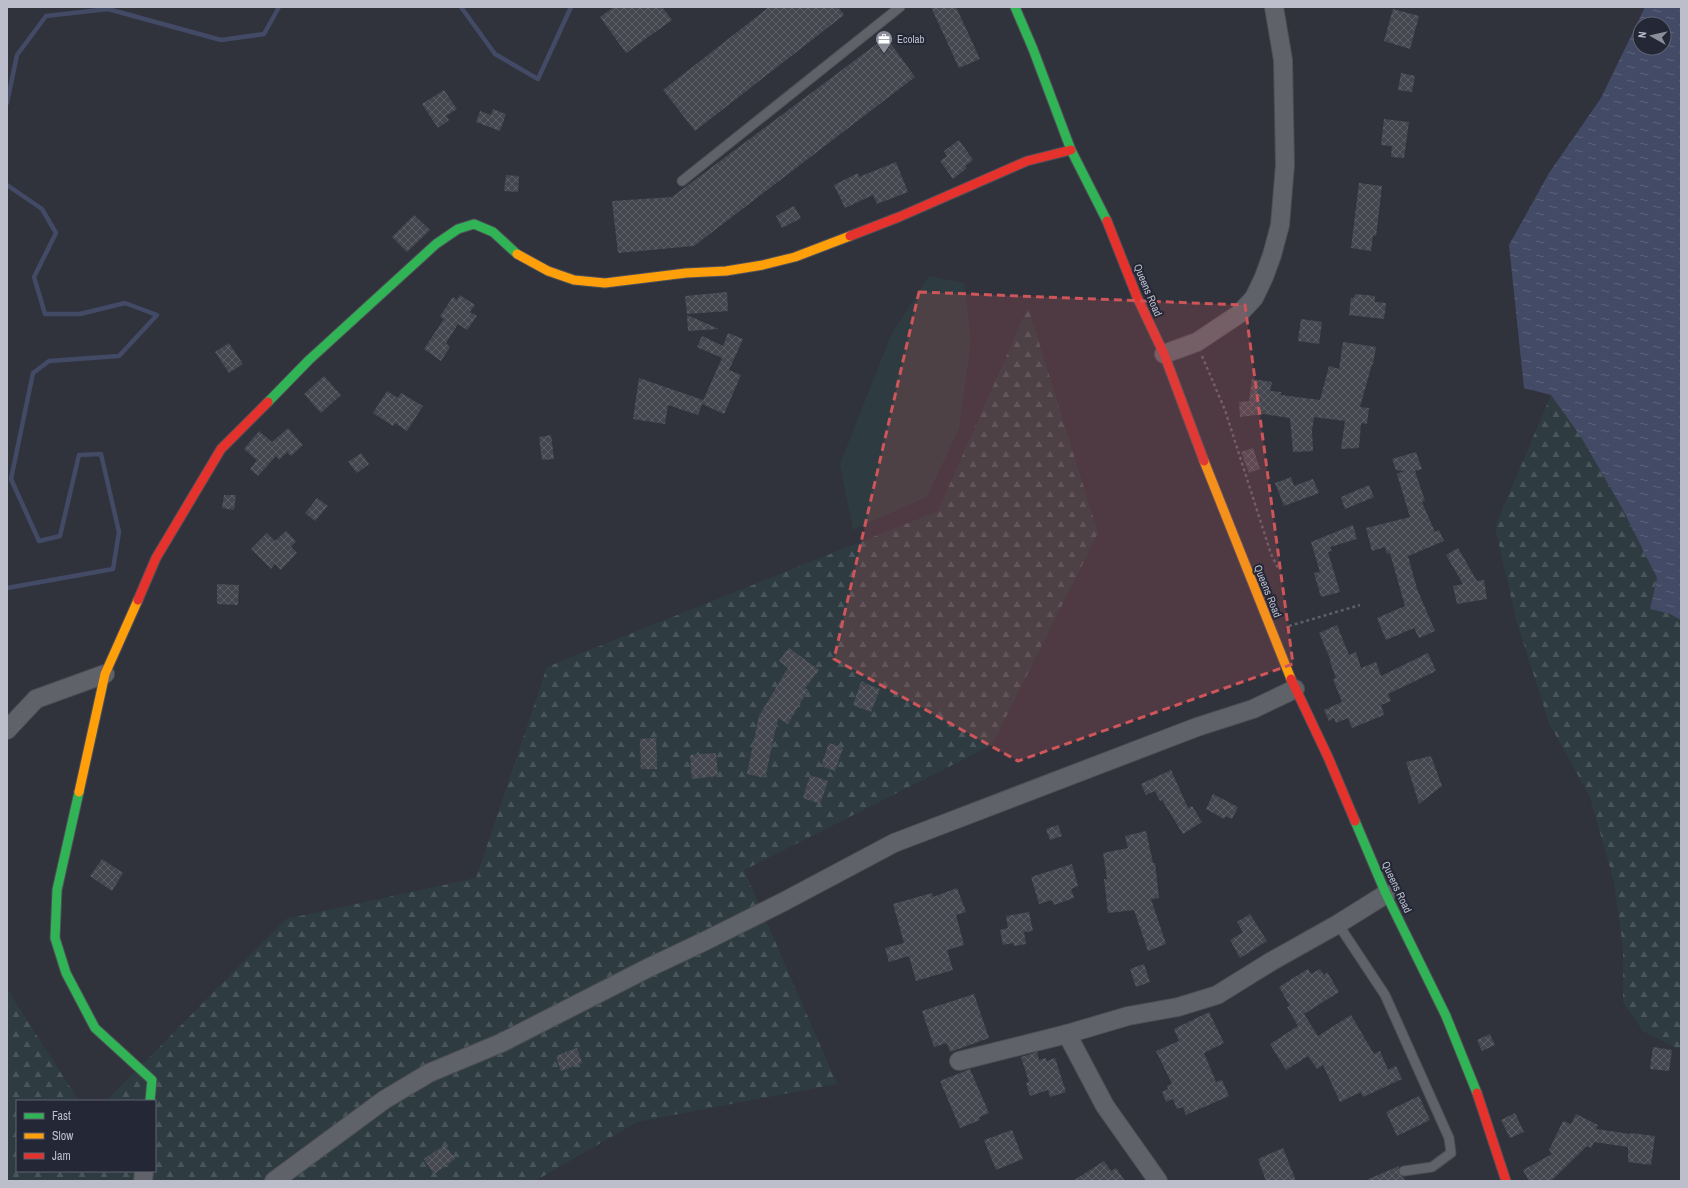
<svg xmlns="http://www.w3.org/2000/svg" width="1688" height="1188" font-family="'Archivo Narrow',sans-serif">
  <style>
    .grass { fill: #2e3c42 }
    .forest { fill: url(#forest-firs) }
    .water { fill: url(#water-ripples); fill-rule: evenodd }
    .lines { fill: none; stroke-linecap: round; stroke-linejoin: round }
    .stream { stroke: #434a65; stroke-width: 4.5 }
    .building { fill: url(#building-cross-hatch) }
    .lane-casing { stroke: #4c4e55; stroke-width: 11 }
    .street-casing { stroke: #4c4e55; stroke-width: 20 }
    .fast-casing { stroke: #4e4f58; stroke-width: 11 }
    .slow-casing { stroke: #4e4f58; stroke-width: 11 }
    .jam-casing { stroke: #4e4f58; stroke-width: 11 }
    .path { stroke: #5e6067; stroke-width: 2.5; stroke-dasharray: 3 3; stroke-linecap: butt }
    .lane { stroke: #60626a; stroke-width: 9 }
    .street { stroke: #60626a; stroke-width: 18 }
    .fast { stroke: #30b455; stroke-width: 9 }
    .slow { stroke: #ff9f0a; stroke-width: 9 }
    .jam { stroke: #e5322d; stroke-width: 9 }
    .marked { fill: #ce5559; fill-opacity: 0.2; stroke: #ce5559; stroke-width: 3; stroke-dasharray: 8 5; stroke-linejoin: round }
    .labels { text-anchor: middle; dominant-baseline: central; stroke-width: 4; stroke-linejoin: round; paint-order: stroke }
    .poi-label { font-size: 11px; fill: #bcbecb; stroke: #242736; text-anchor: start }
    .street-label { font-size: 11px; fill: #bcbecb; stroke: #242736 }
  </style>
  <defs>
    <pattern id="forest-firs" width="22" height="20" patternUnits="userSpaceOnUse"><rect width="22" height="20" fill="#2e3c42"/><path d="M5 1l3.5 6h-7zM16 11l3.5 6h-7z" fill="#4a565c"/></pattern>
    <pattern id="water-ripples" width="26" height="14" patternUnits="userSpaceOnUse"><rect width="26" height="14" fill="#434a65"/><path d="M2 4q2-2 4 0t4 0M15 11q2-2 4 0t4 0" fill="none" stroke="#5c627a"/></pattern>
    <pattern id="building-cross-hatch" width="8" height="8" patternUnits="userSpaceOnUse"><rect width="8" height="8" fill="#454750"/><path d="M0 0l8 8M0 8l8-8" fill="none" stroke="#5e6068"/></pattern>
  </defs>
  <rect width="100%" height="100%" fill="#30323c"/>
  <path class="grass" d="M929 276 964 283 971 341 959 429 927 497 853 530 840 464 891 335Z"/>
  <g class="forest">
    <path d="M1028 307 1098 533 992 745 744 870 837 1084 637 1122 535 1181H7V989L79 1101H17V1171H155V1101H106L286 919 476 878 547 667 938 511Z"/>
    <path d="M1551 395 1581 437 1622 508 1657 578 1650 609 1670 614 1681 620V1050L1643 1031 1623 1002V948L1614 882 1590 797 1549 723 1516 619 1495 527Z"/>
  </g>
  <path class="water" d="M1645 7H1681V620L1670 614 1650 609 1657 578 1622 508 1581 437 1551 395 1524 388 1509 245 1549 173 1601 98ZM1640 24H1664V48H1640Z"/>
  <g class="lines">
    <g class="stream">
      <path d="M461 7 495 54 538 79 571 7"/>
      <path d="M7 103 17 55 46 16 108 9 221 40 264 34 279 7"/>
      <path d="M7 185 42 209 56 233 34 277 45 314H80L125 303 157 315 119 356 49 361 33 373 11 479 39 541 60 536 79 455 101 454 119 532 113 569 7 588"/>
    </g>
  </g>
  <g class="building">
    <path d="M614 7H662L672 20 626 53 600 17Z"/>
    <path d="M769 7H838L844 15 695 131 663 90Z"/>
    <path d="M931 7H956L980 59 959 68Z"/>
    <path d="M1393 9 1419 16 1410 49 1384 41Z"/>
    <path d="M886 37 915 77 694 246 618 253 612 201 672 197Z"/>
    <path d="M1401 73 1415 76 1412 92 1398 90Z"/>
    <path d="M444 90 457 109 446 116 449 120 438 128 422 104Z"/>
    <path d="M493 109 506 114 500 131 476 122 480 111 491 115Z"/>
    <path d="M1384 119 1409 122 1404 158 1391 157 1392 146 1381 145Z"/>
    <path d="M959 140 973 160 965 166 967 168 953 179 940 161 947 156 944 151Z"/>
    <path d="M896 162 908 192 877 204 873 195 845 208 834 185 858 173 859 177Z"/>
    <path d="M506 175 519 176 518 192 504 191Z"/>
    <path d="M1359 183 1382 186 1376 236 1373 235 1371 251 1351 248Z"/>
    <path d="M794 206 801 218 782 228 776 216Z"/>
    <path d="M414 215 430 230 407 252 392 237Z"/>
    <path d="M727 292 728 311 687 314 685 296Z"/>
    <path d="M1355 294 1375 296V302L1386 303 1384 319 1349 315 1351 298H1354Z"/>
    <path d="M460 295 475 305 470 312 477 316 467 330 458 324 446 343 450 347 441 361 424 349 444 319 440 316 453 297 457 300Z"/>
    <path d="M687 315 719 329 688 331Z"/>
    <path d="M1301 319 1322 322 1319 344 1298 341Z"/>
    <path d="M728 333 743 339 729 370 741 375 724 414 702 404 698 415 668 405 665 424 633 419 639 378 703 400 702 403 722 358 697 347 702 336 723 346Z"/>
    <path d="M1343 342 1376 347 1373 364H1372L1360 407 1369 408 1367 424 1361 423 1359 448 1341 449 1345 421 1314 417 1312 430 1313 451 1293 452 1290 418 1264 414 1240 417 1239 402 1249 401 1252 379 1272 382 1270 391 1281 392V395L1320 400 1329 366 1339 369Z"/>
    <path d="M229 343 243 364 229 373 215 352Z"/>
    <path d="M324 376 341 395 321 413 304 394Z"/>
    <path d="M387 391 398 398 401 393 423 406 407 431 395 423 393 426 373 413Z"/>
    <path d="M288 428 303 445 291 456 287 452 279 460 276 456 258 476 250 469 257 460 244 449 259 431 272 442Z"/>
    <path d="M551 435 554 459 542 460 539 437Z"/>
    <path d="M1253 448 1260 469 1249 473 1241 452Z"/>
    <path d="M1416 452 1422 469 1415 471 1425 501 1422 502 1435 532 1439 530 1444 541 1408 556 1417 589 1435 631 1419 638 1414 628 1386 640 1377 618 1405 606 1390 553 1387 554 1385 547 1372 551 1366 528 1410 517 1397 474 1404 471 1396 470 1392 459Z"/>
    <path d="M361 453 369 464 357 473 348 462Z"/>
    <path d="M1291 477 1294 486 1313 479 1319 493 1284 506 1275 483Z"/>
    <path d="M1369 485 1374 497 1345 509 1341 497Z"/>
    <path d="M224 495H236L234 510 222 508Z"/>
    <path d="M317 498 328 506 315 521 305 513Z"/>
    <path d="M1353 525 1357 539 1330 547 1332 551 1328 552 1340 592 1321 597 1314 573 1320 572 1311 542Z"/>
    <path d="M286 531 296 541 291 547 297 553 281 570 275 564 271 569 251 549 267 533 275 541Z"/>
    <path d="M1458 548 1477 581 1484 580 1487 599 1457 604 1453 586 1463 584 1446 555Z"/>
    <path d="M217 584 239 585 238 605 217 604Z"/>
    <path d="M1337 625 1349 655 1356 652 1361 668 1376 662 1381 676 1428 653 1436 671 1388 694 1391 701 1381 705 1384 715 1352 728 1348 718 1336 723 1334 718 1329 721 1324 710 1342 702 1333 679 1336 678 1330 662 1331 661 1319 633Z"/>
    <path d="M789 648 819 670 805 688 808 690 788 724 778 718 765 778 747 774 759 716 788 668 779 661Z"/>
    <path d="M861 682 880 689 871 712 853 705Z"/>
    <path d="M656 738 657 769H641L640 739Z"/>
    <path d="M829 743 843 748 835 771 821 766Z"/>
    <path d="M716 753 718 776 692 779 690 755Z"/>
    <path d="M1431 756 1442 786 1419 804 1406 762Z"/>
    <path d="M1171 770 1188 808 1192 806 1202 822 1183 834 1162 800 1160 801 1155 791 1146 795 1141 784Z"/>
    <path d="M810 775 828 781 820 804 803 798Z"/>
    <path d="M1213 794 1238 807 1232 819 1226 816 1224 819 1206 809Z"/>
    <path d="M1058 825 1062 836 1050 840 1046 829Z"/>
    <path d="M1146 831 1153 863H1155L1159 898 1151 899 1166 944 1148 951 1134 910 1108 913 1104 879H1107L1103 853 1128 848 1125 836Z"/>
    <path d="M102 859 123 873 112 891 90 876Z"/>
    <path d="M1072 864 1078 886 1071 889 1074 898 1054 905 1052 900 1039 904 1031 877Z"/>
    <path d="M957 888 966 912 956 915 964 945 947 950 953 970 916 981 909 956 889 962 885 948 904 943 893 904 932 893 933 897Z"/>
    <path d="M1029 912 1033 931 1024 932 1026 944 1014 946 1013 943 1003 945 1000 930 1008 928 1006 916Z"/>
    <path d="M1250 914 1267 941 1240 958 1230 940 1243 932 1237 922Z"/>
    <path d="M1144 964 1150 982 1136 987 1130 969Z"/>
    <path d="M1308 969 1311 974 1320 969 1324 975 1327 972 1339 992 1304 1014 1318 1036 1351 1015 1374 1054 1380 1051 1388 1070 1396 1066 1402 1079 1363 1097 1361 1092 1340 1102 1323 1065 1317 1069 1308 1056 1286 1070 1270 1044 1298 1026 1287 1007 1290 1006 1279 987Z"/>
    <path d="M974 994 989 1038 950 1052 947 1043 934 1047 922 1011Z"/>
    <path d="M1209 1012 1224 1043 1204 1053 1216 1082 1222 1080 1229 1096 1186 1115 1183 1107 1177 1109 1173 1099 1166 1102 1162 1092 1168 1089 1167 1086 1172 1084 1156 1051 1179 1041 1174 1029Z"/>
    <path d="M1490 1034 1495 1045 1482 1051 1477 1040Z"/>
    <path d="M1653 1047 1672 1050 1669 1071 1650 1069Z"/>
    <path d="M577 1048 582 1063 561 1071 556 1056Z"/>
    <path d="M1037 1052 1039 1060 1046 1058V1061L1055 1058 1066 1092 1050 1097 1048 1090 1030 1096 1026 1083 1029 1082 1021 1057Z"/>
    <path d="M970 1069 989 1113 979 1117 980 1120 960 1128 940 1081Z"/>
    <path d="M1419 1096 1430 1120 1397 1136 1386 1112Z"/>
    <path d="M1515 1113 1524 1132 1510 1138 1501 1120Z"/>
    <path d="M1576 1114 1598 1125 1596 1129 1630 1134V1133L1655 1136 1651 1165 1628 1162V1147L1594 1142 1591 1148 1587 1146 1551 1181H1529L1523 1170 1552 1154 1549 1150 1563 1121 1571 1124Z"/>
    <path d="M1012 1130 1023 1159 996 1170 984 1140Z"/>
    <path d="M445 1145 455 1159 434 1174 424 1159Z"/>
    <path d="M1283 1148 1296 1181H1266L1258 1159Z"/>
    <path d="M1104 1161 1111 1171 1116 1168 1125 1181H1073Z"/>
    <path d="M1399 1166V1174L1403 1177 1405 1181H1364Z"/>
  </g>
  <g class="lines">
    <defs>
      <g id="lane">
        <path d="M682 181 900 7"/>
        <path d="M1338 924 1385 995 1449 1138 1451 1153 1432 1167 1404 1171"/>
      </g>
      <g id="street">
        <path d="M1164 354 1197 342 1239 314 1254 298 1264 277 1272 255 1280 225 1285 165 1283 60 1274 7"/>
        <path d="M7 730 36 699 105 674"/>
        <path d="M1067 1034 1105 1106 1158 1181"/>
        <path d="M959 1061 1067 1034 1128 1016 1178 1007 1217 995 1272 961 1338 924 1386 894"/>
        <path d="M143 1181 144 1171"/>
        <path d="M274 1181 384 1100 429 1073 501 1043 648 968 705 941 783 902 894 843 1197 727 1253 709 1295 689"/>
      </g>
      <g id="fast">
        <path d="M1015 7 1033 49 1071 150 1107 221"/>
        <path d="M268 402 309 360 436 244 458 229 474 224 493 232 517 254"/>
        <path d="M79 792 57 890 55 938 66 973 95 1028 152 1080 150 1101"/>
        <path d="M1355 821 1386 894 1446 1016 1477 1093"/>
      </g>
      <g id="slow">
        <path d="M517 254 548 271 574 280 605 283 686 273 726 271 763 265 795 257 850 236"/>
        <path d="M1204 461 1291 679"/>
        <path d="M79 792 105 674 138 600"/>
      </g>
      <g id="jam">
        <path d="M1107 221 1137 297 1164 354 1204 461"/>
        <path d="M850 236 899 217 1027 161 1071 150"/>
        <path d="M138 600 156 558 221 449 268 402"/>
        <path d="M1291 679 1328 757 1355 821"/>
        <path d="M1477 1093 1506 1181"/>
      </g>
    </defs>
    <use href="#lane" class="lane-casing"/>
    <use href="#street" class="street-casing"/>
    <use href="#fast" class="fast-casing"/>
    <use href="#slow" class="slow-casing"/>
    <use href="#jam" class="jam-casing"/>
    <g class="path">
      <path d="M1202 356 1225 410 1271 554 1279 570"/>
      <path d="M1289 626 1360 605"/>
    </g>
    <use href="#lane" class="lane"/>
    <use href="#street" class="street"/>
    <use href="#fast" class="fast"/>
    <use href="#slow" class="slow"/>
    <use href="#jam" class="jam"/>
  </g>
  <path class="marked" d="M919 292 1245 305 1293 664 1018 761 834 659Z"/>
  <defs>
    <symbol id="office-pin" viewBox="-11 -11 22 30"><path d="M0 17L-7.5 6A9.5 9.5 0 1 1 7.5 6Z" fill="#8b8d99" stroke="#242736"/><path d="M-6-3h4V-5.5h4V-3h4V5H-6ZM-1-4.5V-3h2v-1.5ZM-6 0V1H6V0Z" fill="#fff"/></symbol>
  </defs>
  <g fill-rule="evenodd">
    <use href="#office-pin" x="874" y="29" width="20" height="27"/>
  </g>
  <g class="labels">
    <g class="poi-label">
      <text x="897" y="39">Ecolab</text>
    </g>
    <g class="street-label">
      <text transform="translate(1148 290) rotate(67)">Queens Road</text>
      <text transform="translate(1268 591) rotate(68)">Queens Road</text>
      <text transform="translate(1397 887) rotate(65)">Queens Road</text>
    </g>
  </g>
  <rect width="1688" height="1188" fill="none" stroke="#bcbecb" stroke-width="16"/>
  <rect x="16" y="1100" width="140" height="72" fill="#242736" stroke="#616372"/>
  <rect x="24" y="1113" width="20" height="6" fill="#30b455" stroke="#616372"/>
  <text x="52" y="1120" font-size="12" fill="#bcbecb">Fast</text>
  <rect x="24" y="1133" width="20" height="6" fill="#ff9f0a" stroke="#616372"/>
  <text x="52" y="1140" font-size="12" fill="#bcbecb">Slow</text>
  <rect x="24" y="1153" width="20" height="6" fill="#e5322d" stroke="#616372"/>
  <text x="52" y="1160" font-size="12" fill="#bcbecb">Jam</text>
  <g transform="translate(1652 36) rotate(278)"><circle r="19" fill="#242736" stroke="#616372"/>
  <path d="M0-3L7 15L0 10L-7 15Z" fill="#8b8d99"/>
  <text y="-6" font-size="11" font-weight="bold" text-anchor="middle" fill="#bcbecb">N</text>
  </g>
</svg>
